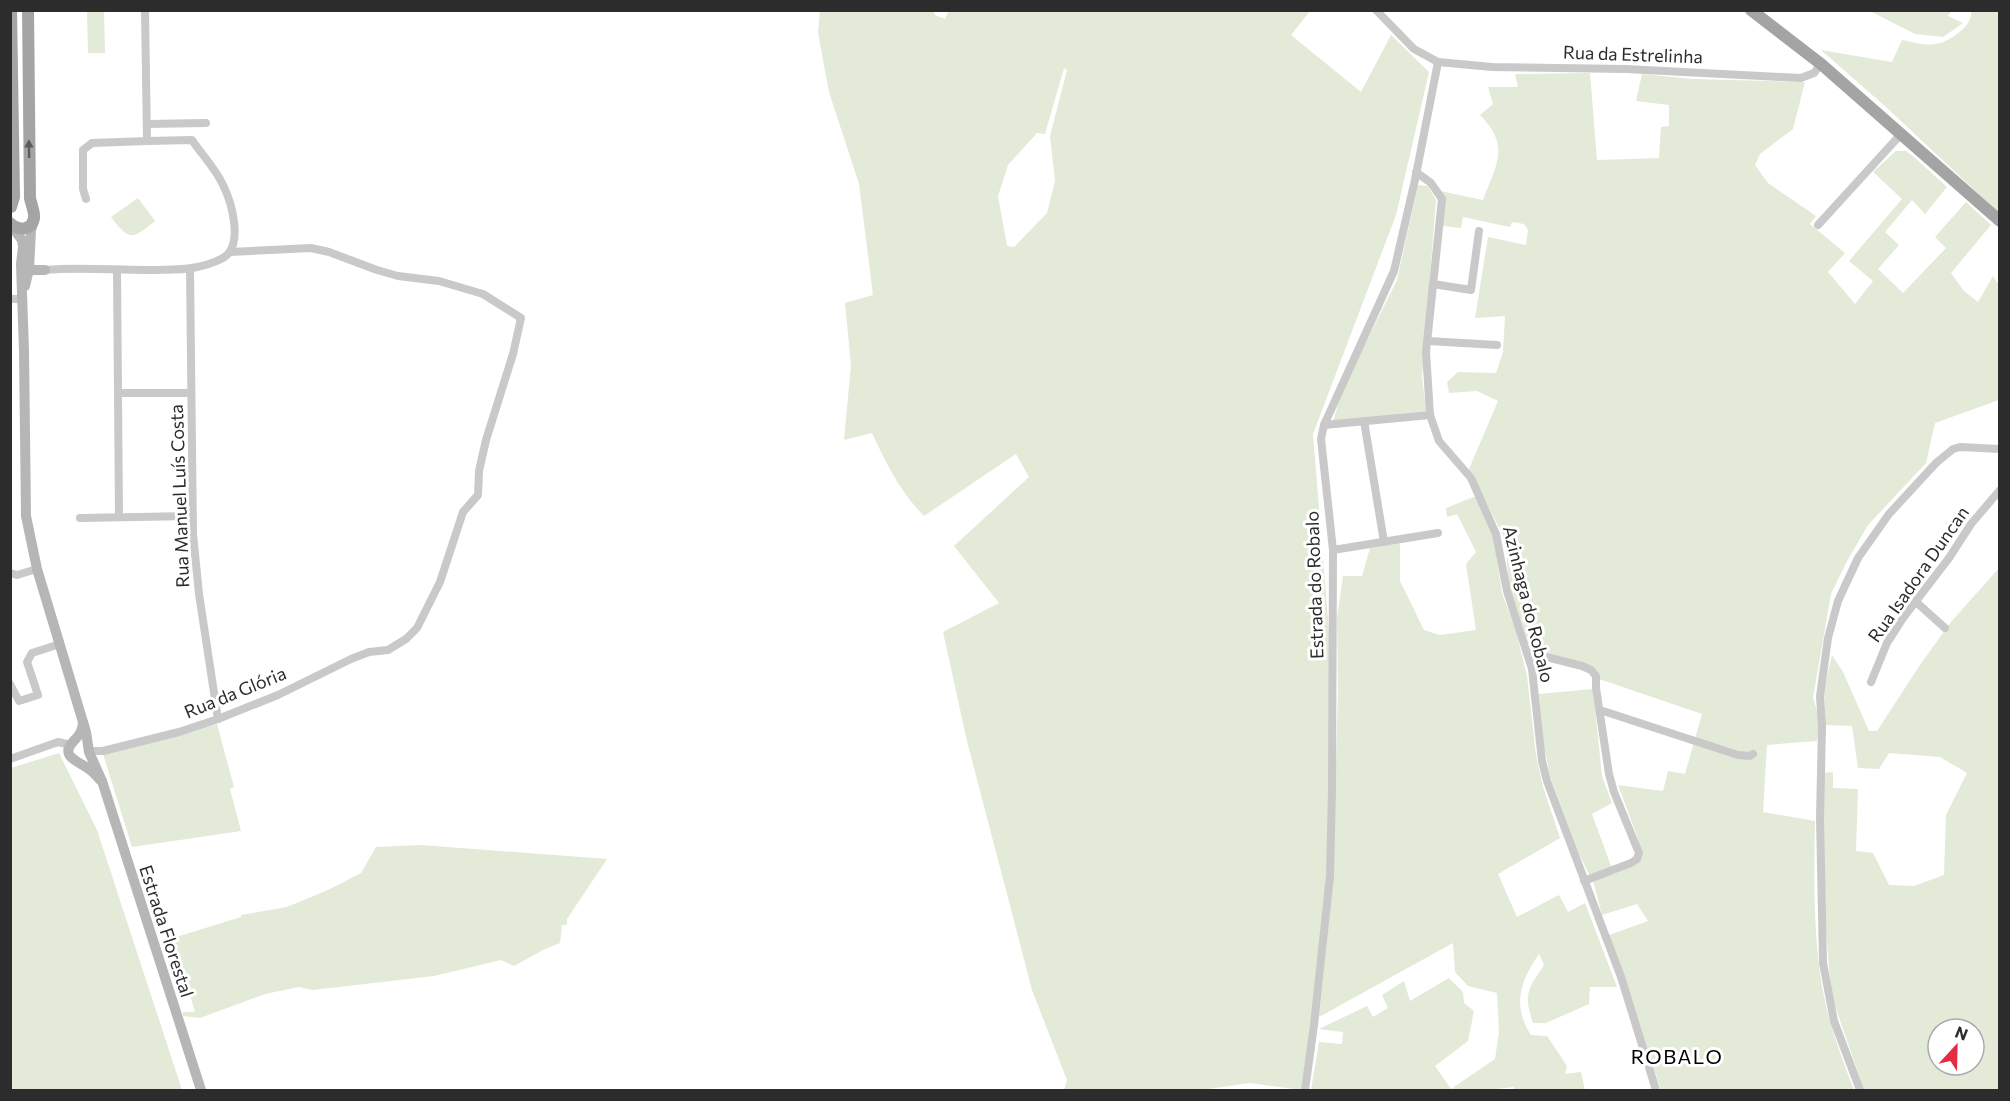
<svg xmlns="http://www.w3.org/2000/svg" width="2010" height="1101" font-family="Commissioner,sans-serif">
  <style>
    .green { fill: #e3ead8; fill-rule: evenodd }
    .lines { fill: none; stroke-linecap: round; stroke-linejoin: round }
    .street { stroke: #c9c9c9; stroke-width: 8 }
    .secondary { stroke: #b6b6b6; stroke-width: 10 }
    .primary { stroke: #a4a4a4; stroke-width: 12 }
    .oneway { fill: #5c5c5c }
    .labels { text-anchor: middle; dominant-baseline: central; stroke-width: 6; stroke-linejoin: round; paint-order: stroke }
    .street-label { font-size: 18px; fill: #2c2c2c; stroke: #fff }
    .neighbourhood-label { font-size: 20px; letter-spacing: 1.5px; fill: #000; stroke: #fff }
  </style>
  <rect width="100%" height="100%" fill="#fff"/>
  <g class="green">
    <path d="M820 10 934 11 935 15 945 19 949 10 1310 11 1291 35 1361 92 1391 35 1429 72 1396 215 1313 434 1329 632 1335 798 1338 691 1337 618 1343 576H1362L1370 548 1400 543V581L1424 630 1440 635 1476 630 1466 564 1476 552 1457 514 1447 517 1446 508 1476 496 1493 534 1502 593 1516 631 1527 676 1536 755 1543 787 1560 838 1498 874 1517 917 1559 895 1568 912 1585 903 1617 987H1590L1589 1004 1546 1023H1533C1523 994 1528 989 1544 965L1539 954C1520 981 1512 1006 1531 1035L1547 1036 1567 1066 1565 1074 1581 1072 1585 1090H1514V1087L1488 1090H1311L1319 1042 1342 1044 1343 1032 1319 1029 1367 1006 1373 1017 1388 1008 1382 995 1404 981 1410 1001 1449 978 1463 992 1464 1003 1474 1011 1468 1041 1435 1066 1451 1089 1495 1059 1499 1032 1497 993 1468 986 1455 972 1453 943 1319 1017 1329 921 1302 1090 1249 1083 1202 1090H1064L1067 1080 1032 990 967 741 943 632 999 603 954 546 1029 477 1016 454 924 516C900 492 886 463 872 433L844 440 851 365 845 303 873 295 859 184 829 92 818 33ZM1064 68 1067 70 1050 136 1055 181 1047 213 1014 247 1007 246 998 196 1008 165 1037 133 1045 134Z"/>
    <path d="M87 11H104L105 53H88Z"/>
    <path d="M1870 11H1951L1948 16 1963 23 1943 37 1915 34Z"/>
    <path d="M1972 11H1999V213L1886 107 1821 50 1892 62 1902 40C1926 45 1936 49 1957 34 1968 25 1969 24 1972 11Z"/>
    <path d="M1590 73 1597 160 1659 158 1661 127 1669 126V105L1636 101 1642 74 1693 79 1805 82 1793 129 1760 154 1755 165 1768 183 1816 216 1810 224 1845 253 1828 272 1855 304 1873 281 1849 261 1902 199 1873 172 1896 151H1906L1914 157 1947 187 1925 214 1912 200 1885 232 1899 245 1878 269 1903 293 1946 248 1935 237 1966 202 1991 225 1951 273 1964 291 1978 302 1993 276 1999 285V400L1935 423 1926 463 1868 525 1846 563 1831 594 1813 698 1820 721 1817 741 1767 745 1763 812 1815 821C1814 876 1813 932 1822 986 1828 1022 1841 1056 1854 1090H1661L1609 935 1648 921 1637 904 1602 915 1594 884 1577 850 1550 776 1544 745 1539 694 1593 689 1602 776 1612 803 1592 814 1614 874 1633 866 1640 856 1637 836 1618 785 1663 791 1668 771 1685 774 1702 714 1599 679 1568 659 1529 647 1509 587 1505 539 1469 469 1498 401 1477 391 1449 393 1447 382 1458 372 1496 373 1503 352 1505 316 1475 318 1488 237 1526 245 1528 230 1524 224 1512 222 1510 227 1463 217 1461 228 1443 226 1440 191 1483 200C1496 165 1511 146 1480 115L1493 104 1488 87H1518L1515 74Z"/>
    <path d="M1418 185 1428 186 1436 200 1422 377 1426 411 1333 422 1342 390 1397 280Z"/>
    <path d="M138 198 155 221C132 239 130 242 111 217Z"/>
    <path d="M1999 568V1090H1864L1831 994 1823 890V773L1833 772V788L1858 789 1856 851 1873 853 1889 885 1914 886 1944 875 1946 815 1967 773 1940 757 1889 753 1879 769 1858 768 1852 726 1825 725 1824 689 1832 655 1843 672 1869 731H1877L1920 665 1951 622ZM1938 1029H1974V1065H1938Z"/>
    <path d="M217 724 234 787 230 789 241 831 132 847 103 754Z"/>
    <path d="M59 753 97 830 182 1090H11V768Z"/>
    <path d="M421 845 607 859 567 919V925H562L560 943 545 949 514 966 501 960 434 976 313 990 299 987 265 994 200 1018 183 1016V1012H195L173 938 241 917V915L287 907 328 890 361 873 376 847Z"/>
  </g>
  <g class="lines">
    <g class="street">
      <path d="M1376 10 1414 49 1438 62 1492 67 1626 69 1801 78 1814 73 1821 64"/>
      <path d="M147 124 206 123"/>
      <path d="M1416 172 1431 183 1442 199 1426 352 1430 415 1439 441 1471 478 1496 534 1507 591 1532 669 1542 761 1547 781 1621 977 1656 1090"/>
      <path d="M86 199 83 189V150L92 143 147 141 145 10"/>
      <path d="M1818 225 1902 133"/>
      <path d="M190 269 193 534 199 594 218 719"/>
      <path d="M45 270C78 267 113 270 146 270 172 270 199 271 223 258 244 246 232 203 223 185 216 169 202 155 192 140L147 141"/>
      <path d="M117 270 119 517"/>
      <path d="M1433 284 1471 290 1479 231"/>
      <path d="M10 299H23"/>
      <path d="M1428 341 1497 345"/>
      <path d="M118 393H191"/>
      <path d="M1364 421 1384 542"/>
      <path d="M1324 425 1430 415"/>
      <path d="M80 518 192 516"/>
      <path d="M1333 550 1438 533"/>
      <path d="M10 573 17 575 37 569"/>
      <path d="M1915 601 1945 628"/>
      <path d="M1527 652 1582 666 1591 670 1596 676V688L1609 774 1614 792 1639 853 1637 859 1631 863 1584 881"/>
      <path d="M1871 682 1887 643 1903 618 1949 558 1971 524 2000 490"/>
      <path d="M10 684 19 701 38 695 27 662 32 653 60 644"/>
      <path d="M1600 710 1738 755 1750 756 1753 754"/>
      <path d="M89 751H103L179 732 218 719 278 695 351 659 369 652 388 650 406 639 417 628 440 582 463 512 478 495 479 471 486 440 513 354 521 318 483 294 439 281 398 276 377 270 329 252 311 248 230 252"/>
      <path d="M10 759 58 742 71 745"/>
      <path d="M1305 1090 1314 1025 1330 876 1332 791 1333 550 1321 439 1324 425 1394 271 1415 180 1438 62"/>
      <path d="M1860 1090 1834 1021 1823 963 1820 817 1822 727 1820 696 1828 638 1838 601 1858 558 1889 514 1936 463 1953 449 1960 447 2000 449"/>
    </g>
    <g class="secondary">
      <path d="M11 225 22 240 23 247 21 264 24 351 26 516 37 569 86 732 89 752 102 781 201 1090"/>
      <path d="M26 265 33 270H45"/>
      <path d="M25 286 29 269 31 230 34 220"/>
      <path d="M83 723C82 733 78 736 72 743 61 756 77 761 86 767 91 770 96 775 100 780"/>
    </g>
    <g class="primary">
      <path d="M1751 10 1821 64 2000 221"/>
      <path d="M11 207 14 197 11 10"/>
      <path d="M10 223C18 231 32 231 34 218 35 212 31 204 30 198L28 10"/>
    </g>
  </g>
  <defs><path id="oneway-solid" d="M-6-.8H1V-3.2L6.5 0L1 3.2V.8H-6Z" transform="scale(1.5)"/></defs>
  <use class="oneway" href="#oneway-solid" transform="translate(29 149) rotate(-91)"/>
  <g class="labels">
    <g class="street-label">
      <text transform="translate(1633 54) rotate(2)">Rua da Estrelinha</text>
      <text transform="translate(179 496) rotate(-92)">Rua Manuel Luís Costa</text>
      <text transform="translate(1918 574) rotate(-55)">Rua Isadora Duncan</text>
      <text transform="translate(1314 585) rotate(-92)">Estrada do Robalo</text>
      <text transform="translate(1529 604) rotate(76)">Azinhaga do Robalo</text>
      <text transform="translate(235 692) rotate(-22)">Rua da Glória</text>
      <text transform="translate(167 931) rotate(72)">Estrada Florestal</text>
    </g>
    <g class="neighbourhood-label">
      <text x="1677" y="1056">ROBALO</text>
    </g>
  </g>
  <rect width="2010" height="1101" fill="none" stroke="#2c2c2c" stroke-width="24"/>
  <g transform="translate(1956 1047) rotate(22)"><circle r="28" fill="#ffffff" stroke="#ababab" stroke-width="1.5"/>
  <path d="M0-4.5L10 22L0 15L-10 22Z" fill="#e52c43"/>
  <text y="-9" font-size="16" font-weight="bold" text-anchor="middle" fill="#2c2c2c">N</text>
  </g>
</svg>
